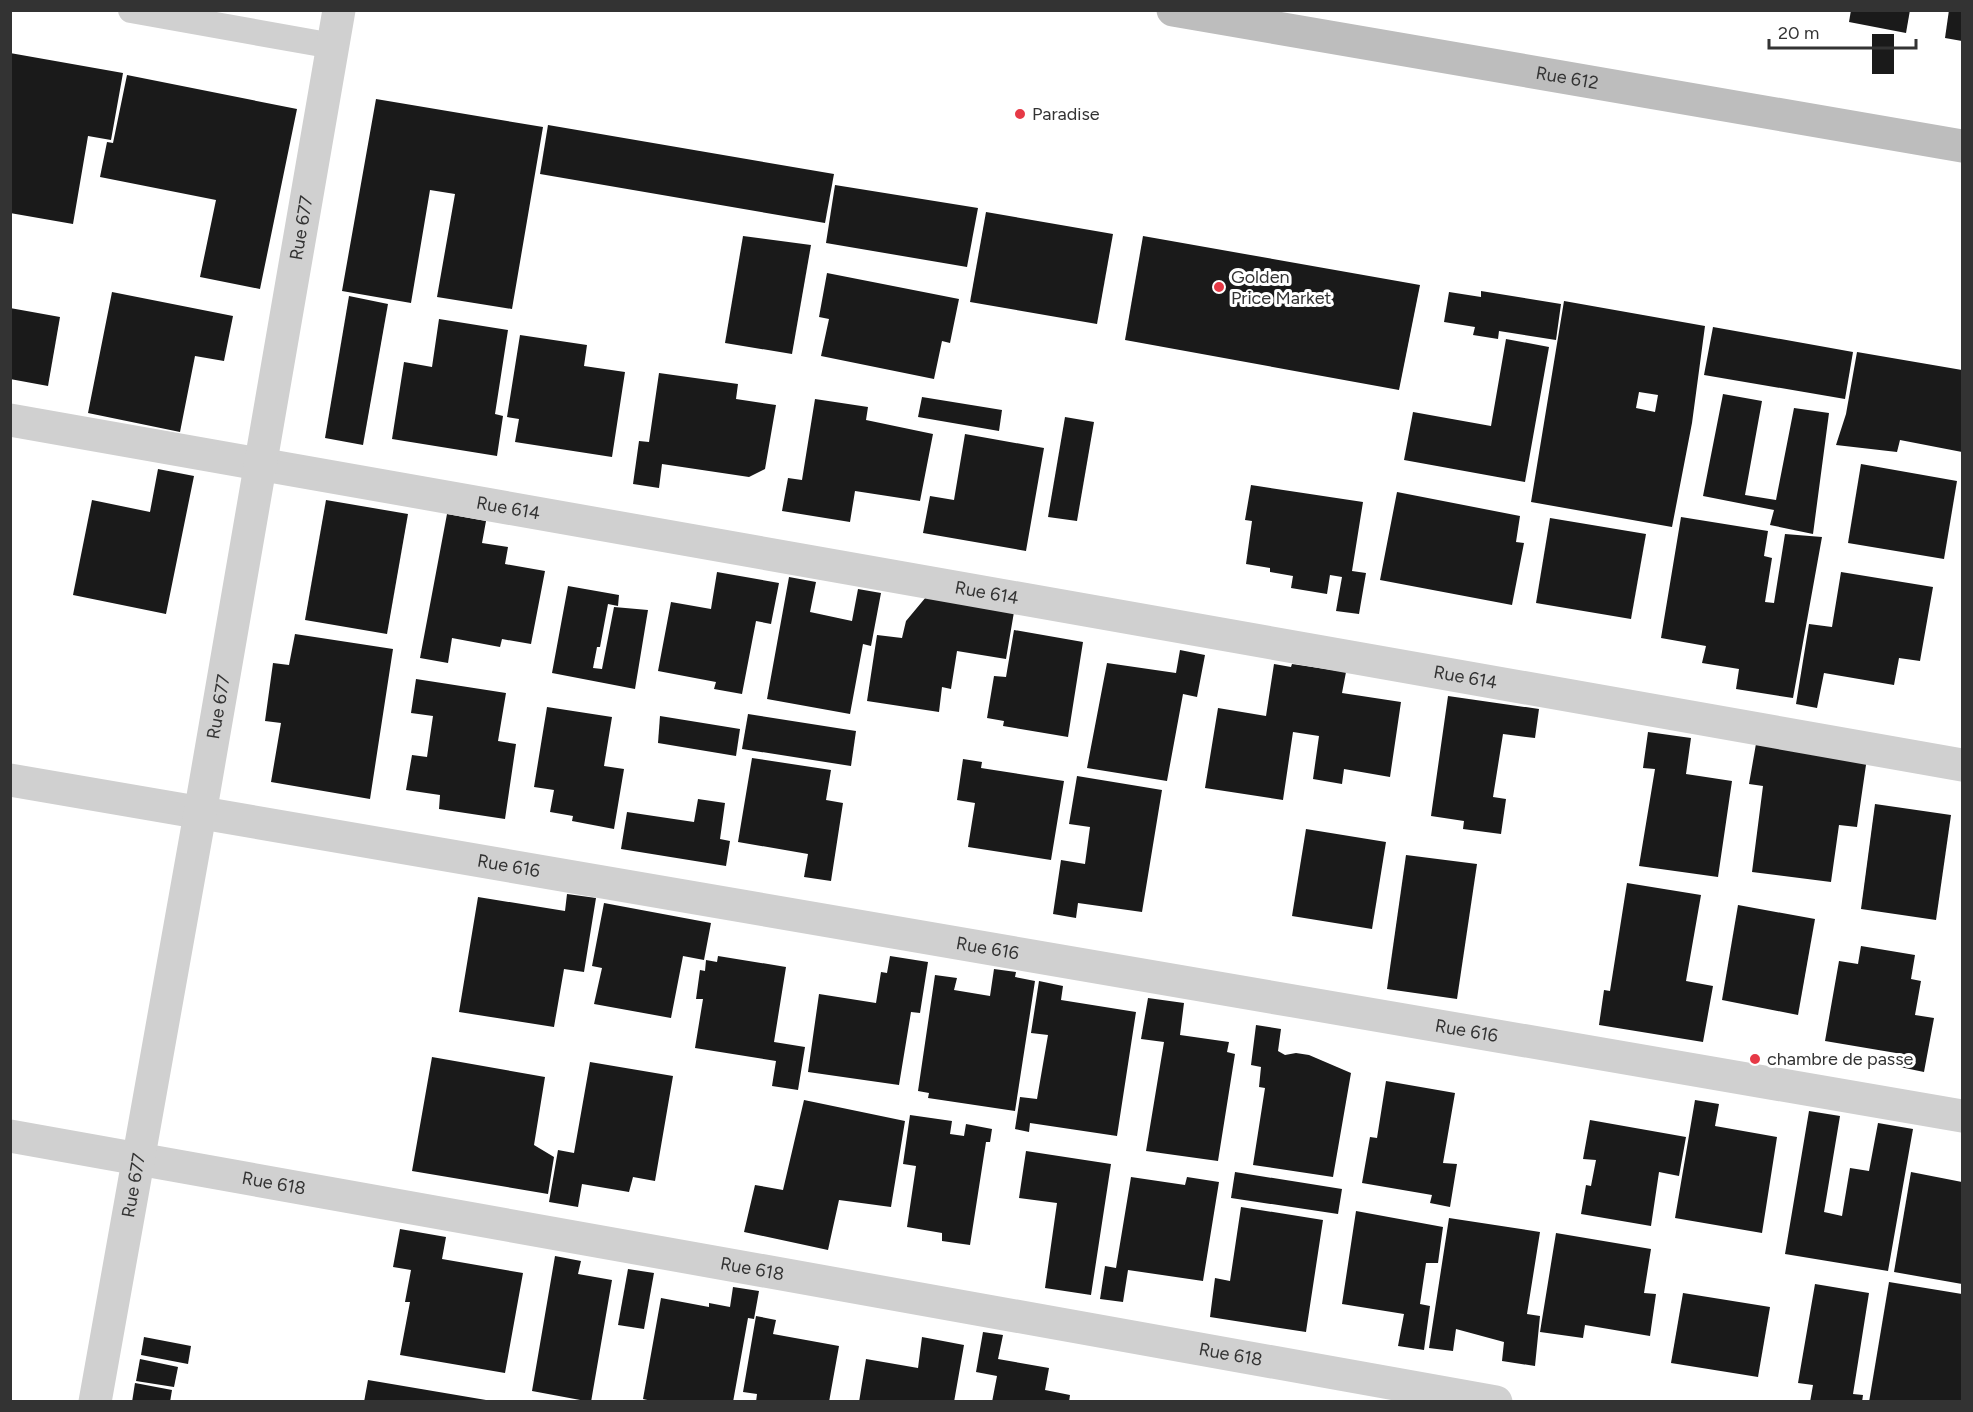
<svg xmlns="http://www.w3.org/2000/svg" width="1973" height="1412" font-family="Figtree,sans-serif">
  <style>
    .building { fill: #1a1a1a; fill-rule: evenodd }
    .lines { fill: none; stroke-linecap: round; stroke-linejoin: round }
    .lane { stroke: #d0d0d0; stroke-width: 26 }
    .street { stroke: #d0d0d0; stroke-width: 33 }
    .secondary { stroke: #bdbdbd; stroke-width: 33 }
    .poi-dot { fill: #e63946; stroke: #fff; stroke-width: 2 }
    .labels { text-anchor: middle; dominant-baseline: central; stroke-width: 6; stroke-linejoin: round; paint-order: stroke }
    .street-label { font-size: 18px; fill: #333; stroke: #fff }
    .poi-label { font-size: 18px; fill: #333; stroke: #fff; text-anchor: start }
  </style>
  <rect width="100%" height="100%" fill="#fff"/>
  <g class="building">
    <path d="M1851 10H1910L1906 33 1849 22Z"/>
    <path d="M1949 10H1962V41L1945 38Z"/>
    <rect x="1872" y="34" width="22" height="40"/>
    <path d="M10 53 123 73 111 140 88 136 73 224 10 213Z"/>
    <path d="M127 75 297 109 260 289 200 277 216 200 100 177 107 142 113 143Z"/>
    <path d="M376 99 543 127 512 309 437 297 455 194 430 190 411 303 342 291Z"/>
    <path d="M548 125 834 174 825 223 540 174Z"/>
    <path d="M835 185 978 208 967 267 826 243Z"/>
    <path d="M986 212 1113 234 1097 324 970 302Z"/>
    <path d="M743 236 811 245 792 354 725 343Z"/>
    <path d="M1143 236 1420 285 1399 390 1125 340Z"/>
    <path d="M827 273 959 299 950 343 942 341 934 379 821 356 829 319 819 317Z"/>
    <path d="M1481 291 1561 304 1556 340 1499 331 1498 339 1473 335 1475 327 1444 322 1449 292 1481 297Z"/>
    <path d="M112 292 233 316 224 361 195 356 180 432 88 413Z"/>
    <path d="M349 296 388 304 363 445 325 438Z"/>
    <path d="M1564 301 1705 326 1692 423 1672 527 1531 502ZM1639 392 1658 395 1655 412 1636 408Z"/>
    <path d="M10 308 60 317 48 386 10 379Z"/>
    <path d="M439 319 508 330 495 414 503 416 497 456 392 439 404 362 432 367Z"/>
    <path d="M1713 327 1853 352 1845 399 1704 375Z"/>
    <path d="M520 335 587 345 584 366 625 372 612 457 515 442 519 419 507 417Z"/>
    <path d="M1506 339 1549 347 1525 482 1404 460 1413 412 1491 426Z"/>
    <path d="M1857 352 1962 370V452L1900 440 1897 452 1836 445 1846 414Z"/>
    <path d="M659 373 738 384 736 399 776 405 765 469 749 477 662 464 659 488 633 484 639 441 649 442Z"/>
    <path d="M1723 394 1762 401 1745 495 1776 500 1794 408 1829 413 1813 534 1770 525 1774 510 1703 496Z"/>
    <path d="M922 397 1002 410 999 431 918 417Z"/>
    <path d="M815 399 868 407 866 420 933 434 920 501 855 491 850 522 782 511 788 478 802 480Z"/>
    <path d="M1065 417 1094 422 1077 521 1048 517Z"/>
    <path d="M965 434 1044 448 1026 551 923 533 930 496 954 500Z"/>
    <path d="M1861 464 1957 481 1944 559 1848 543Z"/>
    <path d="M158 469 194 476 166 614 73 595 92 500 150 512Z"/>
    <path d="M1251 485 1363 502 1352 571 1366 573 1359 614 1336 611 1342 577 1330 575 1327 594 1291 588 1293 576 1270 572V568L1246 564 1252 521 1245 520Z"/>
    <path d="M1397 492 1520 516 1516 542 1524 543 1512 605 1380 580Z"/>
    <path d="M326 500 408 514 387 634 305 620Z"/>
    <path d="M447 514 486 521 482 543 508 547 505 564 545 571 531 644 502 639 500 647 452 638 448 663 420 658Z"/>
    <path d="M1681 517 1768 531 1764 556 1772 558 1765 602 1774 603 1785 534 1822 537 1793 698 1736 689 1739 669 1702 663 1706 646 1661 638Z"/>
    <path d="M1550 518 1646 534 1631 619 1536 603Z"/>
    <path d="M717 572 779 583 771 624 756 621 742 694 714 689 716 682 658 671 671 602 711 609Z"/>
    <path d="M1841 572 1933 587 1920 661 1899 658 1894 685 1824 673 1817 708 1796 704 1809 624 1832 627Z"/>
    <path d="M789 577 816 582 810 612 852 621 858 589 881 593 871 646 863 644 850 714 767 699Z"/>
    <path d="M568 586 619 595 618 606 608 604 600 647H597L593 668 602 669 614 607 648 610 635 689 552 673Z"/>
    <path d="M926 597 1014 612 1006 659 957 651 951 689 942 687 939 712 867 701 877 635 902 638 906 621Z"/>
    <path d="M1014 630 1083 642 1068 737 1003 726 1004 721 987 718 994 676 1006 677Z"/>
    <path d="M295 634 393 649 370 799 271 782 281 723 265 721 273 663 289 665Z"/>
    <path d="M1180 650 1205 655 1197 697 1183 694 1167 781 1087 768 1107 663 1176 673Z"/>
    <path d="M1274 664 1291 667 1292 664 1346 672 1342 693 1401 702 1390 777 1344 769 1342 784 1313 779 1319 736 1293 732 1283 800 1205 788 1218 708 1266 716Z"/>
    <path d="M416 679 506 693 498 741 516 744 505 819 439 809 440 795 406 790 412 755 427 757 433 716 411 713Z"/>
    <path d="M1448 696 1539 709 1535 738 1503 734 1493 797 1506 799 1501 834 1463 829 1464 821 1431 816Z"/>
    <path d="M547 707 612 717 604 766 624 769 614 829 572 821 573 816 550 812 554 790 534 787Z"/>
    <path d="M748 714 856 731 851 766 742 749Z"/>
    <path d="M660 716 740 729 736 756 658 743Z"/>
    <path d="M1648 732 1691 738 1686 774 1732 781 1718 877 1639 866 1655 769 1643 768Z"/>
    <path d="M1757 738 1867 758 1857 827 1839 825 1831 882 1752 872 1763 786 1749 784Z"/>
    <path d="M752 758 831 770 826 800 843 803 831 881 804 877 808 854 738 842Z"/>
    <path d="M963 759 982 762 981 768 1064 781 1051 860 968 847 975 803 957 800Z"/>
    <path d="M1077 776 1162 790 1142 912 1078 903 1076 918 1053 914 1061 860 1085 864 1090 827 1069 824Z"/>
    <path d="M698 799 725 803 720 839 730 841 726 866 621 849 627 812 694 822Z"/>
    <path d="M1875 804 1951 815 1936 920 1861 909Z"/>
    <path d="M1306 829 1386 842 1372 929 1292 916Z"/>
    <path d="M1406 855 1477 864 1457 999 1387 989Z"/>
    <path d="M1627 883 1701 895 1686 981 1713 986 1703 1042 1599 1025 1604 990 1610 991Z"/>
    <path d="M567 894 596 898 584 972 564 969 554 1027 459 1012 478 897 565 911Z"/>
    <path d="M604 903 711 923 704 960 683 956 671 1018 594 1004 602 968 592 966Z"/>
    <path d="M1738 905 1815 919 1798 1015 1722 1000Z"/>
    <path d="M1861 946 1915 955 1911 979 1921 981 1915 1015 1934 1018 1924 1072 1900 1067 1902 1054 1825 1041 1839 961 1858 964Z"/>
    <path d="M718 956 786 967 774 1042 805 1047 798 1090 772 1086 776 1061 695 1048 703 999H696L700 970 705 971 706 960 717 962Z"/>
    <path d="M890 956 928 962 920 1013 911 1012 899 1085 808 1072 819 994 876 1003 881 972 887 973Z"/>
    <path d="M994 969 1016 972 1015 977 1035 981 1015 1111 928 1098 929 1093 918 1091 935 975 957 978 954 990 990 996Z"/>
    <path d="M1039 981 1063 986 1061 1000 1136 1012 1117 1136 1030 1123 1029 1132 1015 1129 1020 1097 1037 1099 1048 1035 1031 1033Z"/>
    <path d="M1148 998 1184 1003 1180 1035 1229 1042 1227 1052 1235 1054 1218 1161 1146 1151 1164 1042 1141 1039Z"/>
    <path d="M1256 1025 1281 1029 1278 1051 1285 1055 1296 1053 1309 1055 1351 1073 1333 1177 1253 1165 1265 1088 1259 1087 1261 1067 1251 1065Z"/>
    <path d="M432 1057 545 1077 534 1145 554 1157 548 1194 412 1171Z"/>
    <path d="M590 1062 673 1076 655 1181 633 1177 629 1192 582 1184 578 1207 549 1202 558 1150 574 1153Z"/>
    <path d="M1386 1081 1455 1093 1443 1163 1457 1164 1450 1207 1430 1203 1432 1195 1362 1183 1370 1137 1377 1138Z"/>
    <path d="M804 1100 905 1121 891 1207 839 1200 828 1250 744 1232 755 1185 783 1190Z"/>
    <path d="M1695 1100 1719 1104 1715 1126 1777 1137 1762 1233 1675 1218Z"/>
    <path d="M1809 1111 1840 1116 1824 1212 1842 1216 1850 1168 1869 1171 1878 1123 1913 1129 1888 1271 1785 1254Z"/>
    <path d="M910 1115 952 1121 950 1134 964 1136 966 1124 992 1129 990 1142H986L970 1245 942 1241V1233L907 1227 916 1166 903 1164Z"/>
    <path d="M1590 1120 1686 1137 1679 1176 1659 1172 1651 1226 1581 1214 1586 1185 1591 1186 1596 1160 1583 1159Z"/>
    <path d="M1026 1151 1111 1164 1091 1295 1045 1288 1057 1203 1019 1198Z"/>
    <path d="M1235 1172 1342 1189 1338 1214 1231 1198Z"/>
    <path d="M1911 1172 1962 1182V1284L1894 1272Z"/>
    <path d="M1131 1177 1185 1185 1187 1177 1219 1182 1203 1281 1128 1270 1123 1302 1100 1299 1105 1266 1116 1268Z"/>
    <path d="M1241 1207 1323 1220 1306 1332 1210 1317 1215 1278 1230 1281Z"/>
    <path d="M1356 1211 1443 1227 1438 1263H1426L1420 1304 1430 1306 1424 1350 1398 1346 1404 1314 1342 1304Z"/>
    <path d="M1449 1218 1540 1232 1527 1314 1540 1316 1535 1366 1502 1361 1504 1342 1456 1329 1453 1351 1429 1348Z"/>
    <path d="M400 1229 446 1237 442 1259 523 1273 505 1373 400 1355 410 1302H405L411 1270 393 1267Z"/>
    <path d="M1556 1233 1651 1249 1644 1293 1656 1294 1650 1336 1585 1325 1583 1338 1540 1332Z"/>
    <path d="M555 1256 581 1261 578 1274 612 1280 591 1402 532 1391Z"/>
    <path d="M628 1269 654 1273 644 1329 618 1325Z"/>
    <path d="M1889 1282 1962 1294V1402H1869Z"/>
    <path d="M1815 1284 1869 1293 1853 1394 1863 1395 1862 1402H1810L1813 1385 1798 1383Z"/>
    <path d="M733 1287 759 1291 754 1319 748 1318 733 1402H656L643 1399 661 1298 709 1307V1303L730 1307Z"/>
    <path d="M1683 1293 1770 1307 1758 1377 1671 1363Z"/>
    <path d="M756 1316 776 1320 773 1334 839 1346 829 1402H756L757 1394 743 1392Z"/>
    <path d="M983 1332 1003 1335 998 1359 1049 1368 1045 1390 1070 1395 1069 1402H992L997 1376 976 1372Z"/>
    <path d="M144 1337 191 1346 188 1364 141 1355Z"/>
    <path d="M922 1337 964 1345 954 1402H859L866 1359 918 1368Z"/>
    <path d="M140 1359 178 1367 174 1387 136 1381Z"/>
    <path d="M368 1380 486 1400V1402H364Z"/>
    <path d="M135 1383 172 1390 170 1402H132Z"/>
  </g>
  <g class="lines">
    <path class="lane" d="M131 10 333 46"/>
    <g class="street">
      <path id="s1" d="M10 420 1962 765"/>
      <path id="s2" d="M10 780 1962 1116"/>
      <path id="s3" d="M10 1136 1496 1402"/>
      <path id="s4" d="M95 1402 200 814 339 10"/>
    </g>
    <path class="secondary" id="s5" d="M1173 10 1962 146"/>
  </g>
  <g class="poi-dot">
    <circle cx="1020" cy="114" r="6"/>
    <circle cx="1219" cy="287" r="6"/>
    <circle cx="1755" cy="1059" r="6"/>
  </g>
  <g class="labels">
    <g class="street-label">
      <text stroke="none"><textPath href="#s5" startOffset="400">Rue 612</textPath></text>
      <text stroke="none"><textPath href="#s4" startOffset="1192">Rue 677</textPath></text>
      <text stroke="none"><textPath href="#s1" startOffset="506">Rue 614</textPath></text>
      <text stroke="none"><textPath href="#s1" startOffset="992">Rue 614</textPath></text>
      <text stroke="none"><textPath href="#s1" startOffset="1478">Rue 614</textPath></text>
      <text stroke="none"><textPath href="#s4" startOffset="706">Rue 677</textPath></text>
      <text stroke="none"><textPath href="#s2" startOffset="506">Rue 616</textPath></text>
      <text stroke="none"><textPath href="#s2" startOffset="992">Rue 616</textPath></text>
      <text stroke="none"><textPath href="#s2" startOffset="1478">Rue 616</textPath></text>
      <text stroke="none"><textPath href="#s3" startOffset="268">Rue 618</textPath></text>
      <text stroke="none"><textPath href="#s4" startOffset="220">Rue 677</textPath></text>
      <text stroke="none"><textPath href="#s3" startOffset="754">Rue 618</textPath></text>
      <text stroke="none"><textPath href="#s3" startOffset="1240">Rue 618</textPath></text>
    </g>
    <g class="poi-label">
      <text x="1032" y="114">Paradise</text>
      <text x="1231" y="277">Golden<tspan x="1231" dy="21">Price Market</tspan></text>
      <text x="1767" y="1059">chambre de passe</text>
    </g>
  </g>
  <rect width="1973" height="1412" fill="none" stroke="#333333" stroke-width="24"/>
  <path d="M1769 39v9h147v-9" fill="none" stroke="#333333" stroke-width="3"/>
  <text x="1778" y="39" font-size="18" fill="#333333" stroke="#ffffff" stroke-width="4.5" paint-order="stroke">20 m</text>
</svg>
